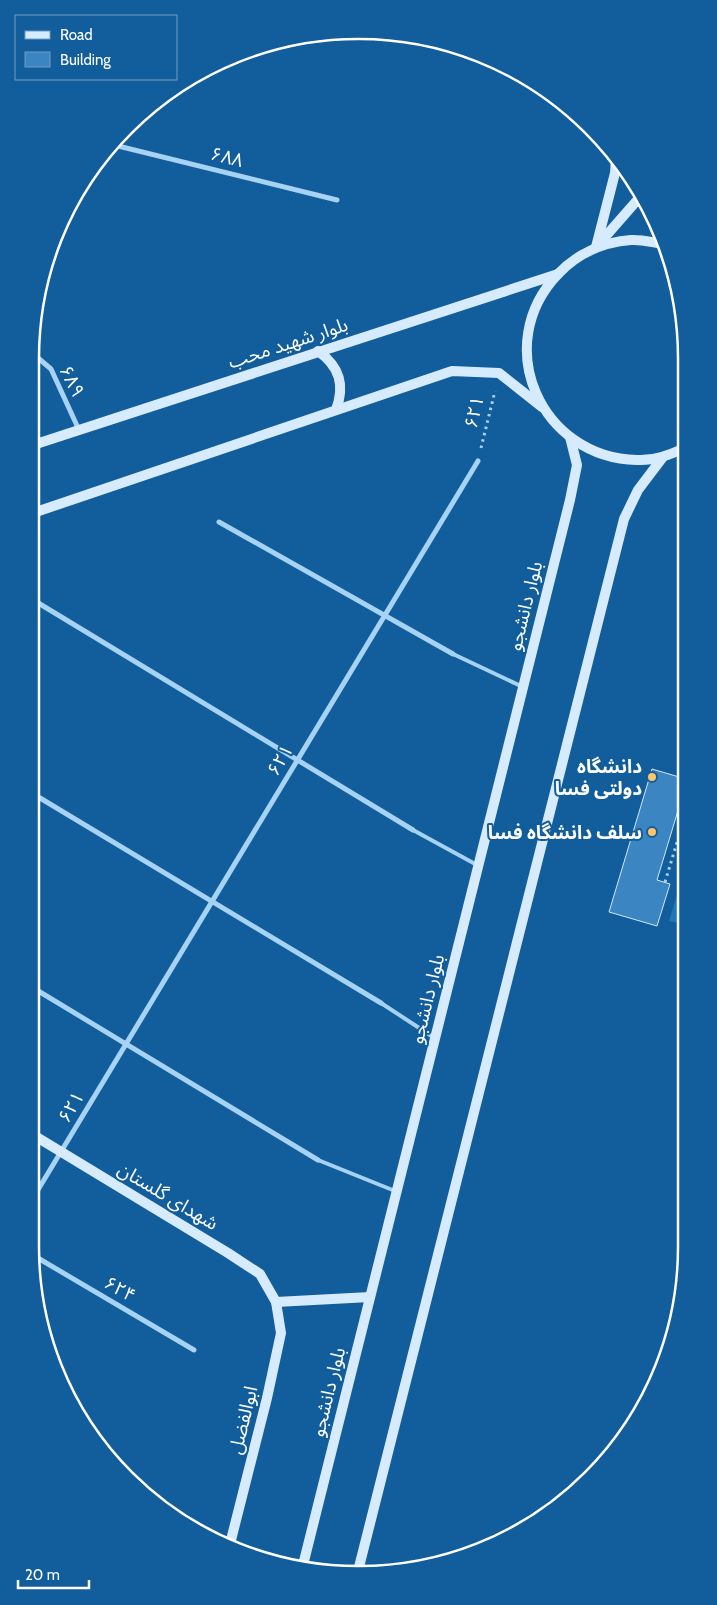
<svg xmlns="http://www.w3.org/2000/svg" width="717" height="1605" font-family="Cabin,'Noto Sans Arabic',sans-serif">
  <style>
    .green { fill: #2176b8 }
    .building { fill: #3b86c2; stroke: #cfe9fd }
    .lines { fill: none; stroke-linecap: round; stroke-linejoin: round }
    .path { stroke: #a6d2f4; stroke-width: 3; stroke-dasharray: 2.5 4; stroke-linecap: butt }
    .lane { stroke: #a6d2f4; stroke-width: 4 }
    .street { stroke: #a6d2f4; stroke-width: 5 }
    .secondary { stroke: #d6ebfd; stroke-width: 10 }
    .poi-dot { fill: #ffc369; stroke: #125d9b; stroke-width: 2 }
    .labels { text-anchor: middle; dominant-baseline: central; stroke-width: 4; stroke-linejoin: round; paint-order: stroke }
    .street-label { font-size: 19px; fill: #fff; stroke: #125d9b }
    .poi-label { font-size: 19px; font-weight: bold; fill: #fff; stroke: #125d9b; text-anchor: end }
    .rim { fill: none; stroke: #fff; stroke-width: 2.5 }
  </style>
  <rect width="100%" height="100%" fill="#125d9b"/>
  <path class="green" d="M686 866V925L669 921Z"/>
  <path class="building" d="M652 769 686 779V784L657 880 670 884 657 926 609 912Z"/>
  <g class="lines">
    <g class="path">
      <path d="M481 448 495 391"/>
      <path d="M665 882 686 813"/>
    </g>
    <g class="lane">
      <path d="M453 654 523 687"/>
      <path d="M413 830 477 865"/>
      <path d="M381 1003 433 1037"/>
      <path d="M318 1160 395 1191"/>
    </g>
    <g class="street">
      <path d="M110 144 337 200"/>
      <path d="M31 352 51 369 79 430"/>
      <path d="M219 522 453 654"/>
      <path d="M30 598 413 830"/>
      <path d="M30 617 38 603"/>
      <path d="M40 798 381 1003"/>
      <path d="M30 986 318 1160"/>
      <path d="M30 1203 478 461"/>
      <path d="M31 1254 194 1350"/>
    </g>
    <g class="secondary">
      <path d="M665 244C654 243 642 239 631 240 603 242 577 254 558 274 490 345 541 458 637 460 654 461 669 455 685 448"/>
      <path d="M598 245 640 197"/>
      <path d="M596 247 615 173 616 158"/>
      <path d="M318 351C340 367 345 385 336 410"/>
      <path d="M30 446 558 274"/>
      <path d="M30 514 452 371 499 373 542 407"/>
      <path d="M30 1133 228 1253 260 1274 276 1302 281 1333 267 1398 230 1544"/>
      <path d="M276 1302 370 1297"/>
      <path d="M302 1569 570 500 577 465 570 437"/>
      <path d="M358 1571 624 519 638 490 663 457"/>
    </g>
  </g>
  <g class="poi-dot">
    <circle cx="652" cy="777" r="5"/>
    <circle cx="652" cy="832" r="5"/>
  </g>
  <g class="labels">
    <g class="street-label">
      <text transform="translate(227 157) rotate(14)">۶۸۸</text>
      <text transform="translate(288 343) rotate(-18)">بلوار شهید محب</text>
      <text transform="translate(72 381) rotate(63)">۶۸۹</text>
      <text transform="translate(474 412) rotate(-77)">۶۲۱</text>
      <text transform="translate(525 606) rotate(-76)">بلوار دانشجو</text>
      <text transform="translate(280 760) rotate(-59)">۶۲۱</text>
      <text transform="translate(427 999) rotate(-76)">بلوار دانشجو</text>
      <text transform="translate(71 1107) rotate(-59)">۶۲۱</text>
      <text transform="translate(168 1196) rotate(31)">شهدای گلستان</text>
      <text transform="translate(120 1289) rotate(30)">۶۲۴</text>
      <text transform="translate(328 1392) rotate(-76)">بلوار دانشجو</text>
      <text transform="translate(243 1420) rotate(-76)">ابوالفضل</text>
    </g>
    <g class="poi-label">
      <text x="642" y="766">دانشگاه<tspan x="642" dy="22">دولتی فسا</tspan></text>
      <text x="642" y="832">سلف دانشگاه فسا</text>
    </g>
  </g>
  <path d="M0 0H717V1605H0ZM358 39H359A319 319 0 0 1 678 358V1247A319 319 0 0 1 359 1566H358A319 319 0 0 1 39 1247V358A319 319 0 0 1 358 39Z" fill="#125d9b" fill-rule="evenodd"/>
  <path class="rim" d="M358 39H359A319 319 0 0 1 678 358V1247A319 319 0 0 1 359 1566H358A319 319 0 0 1 39 1247V358A319 319 0 0 1 358 39Z"/>
  <rect x="15" y="15" width="162" height="65" fill="#125d9b" stroke="#719ec3"/>
  <rect x="25" y="31" width="25" height="8" fill="#d6ebfd" stroke="#719ec3"/>
  <text x="60" y="40" font-size="15" fill="#ffffff">Road</text>
  <rect x="25" y="52" width="25" height="15" fill="#3b86c2" stroke="#719ec3"/>
  <text x="60" y="65" font-size="15" fill="#ffffff">Building</text>
  <path d="M18 1580v8h71v-8" fill="none" stroke="#ffffff" stroke-width="2.5"/>
  <text x="25" y="1580" font-size="15" fill="#ffffff" stroke="#125d9b" stroke-width="4" paint-order="stroke">20 m</text>
</svg>
